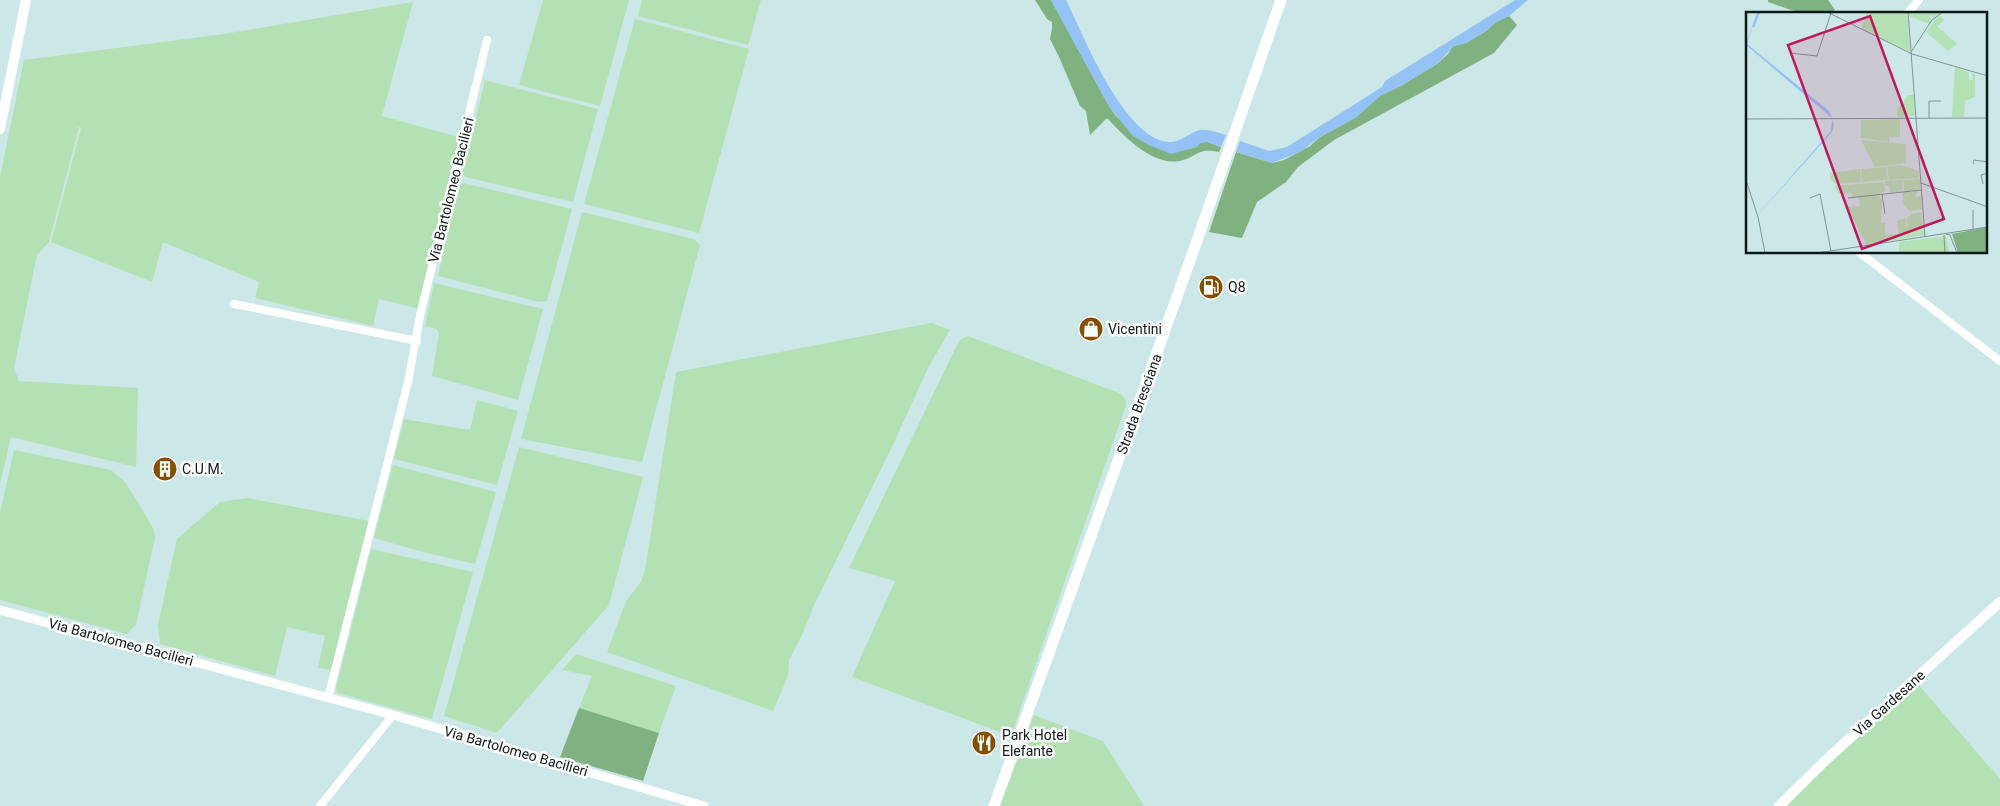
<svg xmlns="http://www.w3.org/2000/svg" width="2000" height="806" font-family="Roboto,sans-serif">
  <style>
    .green { fill: #b3e1b4 }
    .forest { fill: #7fb181 }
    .water { fill: #94c2f4 }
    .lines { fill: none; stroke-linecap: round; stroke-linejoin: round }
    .minor { stroke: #fff; stroke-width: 8 }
    .tertiary { stroke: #fff; stroke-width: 9 }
    .secondary { stroke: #fff; stroke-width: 10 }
    .primary { stroke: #fff; stroke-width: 11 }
    .labels { text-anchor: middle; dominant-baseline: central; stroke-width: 5; stroke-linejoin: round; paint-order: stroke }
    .street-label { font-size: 14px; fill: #0e1818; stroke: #fff }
    .poi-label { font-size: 14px; fill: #0e1818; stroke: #fff; text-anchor: start }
    .inset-river { fill: none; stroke: #94c2f4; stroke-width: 2.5 }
    .inset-road { fill: none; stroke: #809495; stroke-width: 1 }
    .view { fill: #c2185b; fill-opacity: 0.15; stroke: #c2185b; stroke-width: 2.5 }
    .inset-edge { fill: none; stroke: #0e1818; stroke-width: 2.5 }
  </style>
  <rect width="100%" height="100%" fill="#cce7e8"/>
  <g class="green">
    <path d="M543 0H629L600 106 519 85Z"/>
    <path d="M642 0H761L748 45 638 16Z"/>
    <path d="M413 2 382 116 462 138 420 309 379 299 373 326 255 298 259 282 163 242 152 282 51 242 81 128 74 126 79 128 49 242 37 255 14 368 19 381 138 388 136 467 11 437 0 484V177L24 60 224 34Z"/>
    <path d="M635 19 749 49 699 233 584 204Z"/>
    <path d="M485 80 598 109 573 202 465 177 462 174Z"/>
    <path d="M464 183 572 209 547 301 539 302 438 276 458 187Z"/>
    <path d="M582 212 694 239 700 245 642 462 521 439Z"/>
    <path d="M434 283 543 309 518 400 432 376 439 333 437 329 425 326Z"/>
    <path d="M931 323 950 330 929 366 891 449 815 603 802 635 789 660 788 676 773 711 607 652 626 601 641 582 645 570 676 372Z"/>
    <path d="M968 336 1119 393C1124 396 1126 399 1126 405L1011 736 852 677 895 581 849 568 954 351 960 340Z"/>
    <path d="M477 400 518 411 497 485 394 459 404 419 470 430Z"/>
    <path d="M519 447 643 477 609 605 497 733 444 716Z"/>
    <path d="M14 450 111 470 125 482 139 504 154 530 155 538 136 624 127 634 0 600V513Z"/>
    <path d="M393 465 496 492 475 564 427 553 374 538Z"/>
    <path d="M248 498 369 521 331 670 318 668 325 636 287 627 275 676 160 644 158 625 177 539 220 502Z"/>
    <path d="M371 549 473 572 432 719 337 693 336 688Z"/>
    <path d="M576 654 676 686 659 733 579 708 592 676 562 670Z"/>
    <path d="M1917 683 2000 779V806H1787L1830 763Z"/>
    <path d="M1034 715 1103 741 1144 806H1000Z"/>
  </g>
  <g class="forest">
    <path d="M1035 0H1051L1110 108 1116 116 1149 145 1207 142 1221 147 1219 152C1196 147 1198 157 1179 161 1152 166 1123 135 1107 118L1090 135 1086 111 1080 106 1059 57 1050 39 1052 29V22L1047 19Z"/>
    <path d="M1768 0H1828L1835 10C1816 22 1787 8 1768 2Z"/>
    <path d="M1509 16 1517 25 1494 53 1334 140 1298 167 1286 182 1257 202 1242 238 1209 232 1236 152 1272 163 1284 160 1310 146 1320 137 1355 118 1381 95 1399 87 1437 64 1448 54 1453 46 1466 43 1486 31 1496 22Z"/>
    <path d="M579 708 659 733 643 781 560 757Z"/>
  </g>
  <g class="water">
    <path d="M1051 0H1066C1084 36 1123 137 1168 142 1180 143 1189 133 1200 130 1208 129 1218 133 1226 135L1221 147 1207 142 1200 143 1197 147 1171 154 1149 145 1133 136 1110 108Z"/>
    <path d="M1515 0H1528L1509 16 1496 22 1486 31 1466 43 1454 46 1437 64 1399 87 1381 95 1355 118 1320 137 1300 152 1272 163 1236 152 1240 141 1269 151 1287 147 1382 87 1385 81Z"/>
  </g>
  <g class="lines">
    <g class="minor">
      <path d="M1907 14 1919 0"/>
      <path d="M1859 252 2000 361"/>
      <path d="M234 304 417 341"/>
      <path d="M328 698 408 382 421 311 487 40"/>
      <path d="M320 806 393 715"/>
    </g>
    <path class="tertiary" d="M0 610 393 715 704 806"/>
    <g class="secondary">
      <path d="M0 129 26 0"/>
      <path d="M1779 806 1827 759 2000 602"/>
    </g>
    <path class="primary" d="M994 806 1193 252 1281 0"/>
  </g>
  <defs>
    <symbol id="fuel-disc" viewBox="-11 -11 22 22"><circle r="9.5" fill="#864f00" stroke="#fff"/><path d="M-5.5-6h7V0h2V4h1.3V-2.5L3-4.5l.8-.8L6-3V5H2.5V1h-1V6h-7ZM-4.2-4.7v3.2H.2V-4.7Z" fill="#fff"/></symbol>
    <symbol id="shop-disc" viewBox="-11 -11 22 22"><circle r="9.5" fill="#864f00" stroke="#fff"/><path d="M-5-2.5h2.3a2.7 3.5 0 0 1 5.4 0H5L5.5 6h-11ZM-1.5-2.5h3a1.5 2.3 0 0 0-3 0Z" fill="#fff"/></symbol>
    <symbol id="building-disc" viewBox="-11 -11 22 22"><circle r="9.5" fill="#864f00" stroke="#fff"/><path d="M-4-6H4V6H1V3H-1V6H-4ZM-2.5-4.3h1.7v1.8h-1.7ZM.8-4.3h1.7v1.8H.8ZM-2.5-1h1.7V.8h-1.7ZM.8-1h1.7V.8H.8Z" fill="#fff"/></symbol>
    <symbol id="restaurant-disc" viewBox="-11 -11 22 22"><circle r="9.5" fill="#864f00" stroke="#fff"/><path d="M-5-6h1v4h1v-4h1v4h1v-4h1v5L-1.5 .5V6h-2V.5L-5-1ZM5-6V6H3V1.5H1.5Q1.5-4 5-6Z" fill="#fff"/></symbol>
  </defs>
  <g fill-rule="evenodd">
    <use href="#fuel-disc" x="1197" y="273" width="28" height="28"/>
    <use href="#shop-disc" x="1077" y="315" width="28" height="28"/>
    <use href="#building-disc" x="151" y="455" width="28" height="28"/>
    <use href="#restaurant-disc" x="970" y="729" width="28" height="28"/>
  </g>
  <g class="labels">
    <g class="street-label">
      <text transform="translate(451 190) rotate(-76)">Via Bartolomeo Bacilieri</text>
      <text transform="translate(1139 404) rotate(-70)">Strada Bresciana</text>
      <text transform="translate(121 642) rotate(15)">Via Bartolomeo Bacilieri</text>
      <text transform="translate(1889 703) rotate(-42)">Via Gardesane</text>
      <text transform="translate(516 751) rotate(16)">Via Bartolomeo Bacilieri</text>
    </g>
    <g class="poi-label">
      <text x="1228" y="287">Q8</text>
      <text x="1108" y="329">Vicentini</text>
      <text x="182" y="469">C.U.M.</text>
      <text x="1002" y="735">Park Hotel<tspan x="1002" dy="16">Elefante</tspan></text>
    </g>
  </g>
  <g transform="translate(1746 12)">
    <rect width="241" height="241" fill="#cce7e8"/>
    <path d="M121 0H161L164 40 115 17ZM162 0H193L194 1 188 6 183 3 186 8 183 12 163 4ZM193 3 199 8 191 14 211 32 202 39 180 20ZM209 55 223 61V68H227L226 61 229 62V85L219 89 218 105H206ZM162 83H168L169 104 151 105V97ZM154 107V125H143V130L115 126V108ZM115 128 160 132V151L129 155ZM155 153 173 159V166L143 168 141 154ZM140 155 142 168 116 170 115 157ZM114 157 115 170 88 172 84 166V161ZM174 167V177L158 179 157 168ZM156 168 157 179 144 181 143 174H139V169ZM138 170 139 179 134 182 106 185V181L93 182 88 174ZM172 179 169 185 175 184 176 197 165 199 158 194 156 180ZM132 183 136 187 135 211H139V223L153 222 151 209 159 206 162 220 161 207 165 202 175 200 178 223 121 233 101 195 114 194 113 185ZM200 224 204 241H153V230Z" fill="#b3e1b4"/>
    <path d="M241 215V241H212L206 222Z" fill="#7fb181"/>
    <path d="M11 0 1 32 83 99 86 106 0 33ZM86 107 88 112 86 120 0 216 85 119Z" fill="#94c2f4"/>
    <path class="inset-river" d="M7 15 13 0"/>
    <path class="inset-road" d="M81 0 166 42 242 64M162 0 165 39M44 41 71 44 85 1M0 75V107M183 106V89H195M0 107 242 106M227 152 228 148 242 150M1 171 12 205 19 241M175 171 242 195M237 172 235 163 242 161M136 182 139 202M64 186 74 182 85 239M102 186 175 178M227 198V217M200 222 204 223 211 241M198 223 199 241M179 225 165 40 186 8 197 0M71 241 242 215"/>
    <path class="view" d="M124 4 198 207 116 237 42 33Z"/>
    <rect width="241" height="241" class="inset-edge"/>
  </g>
</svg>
